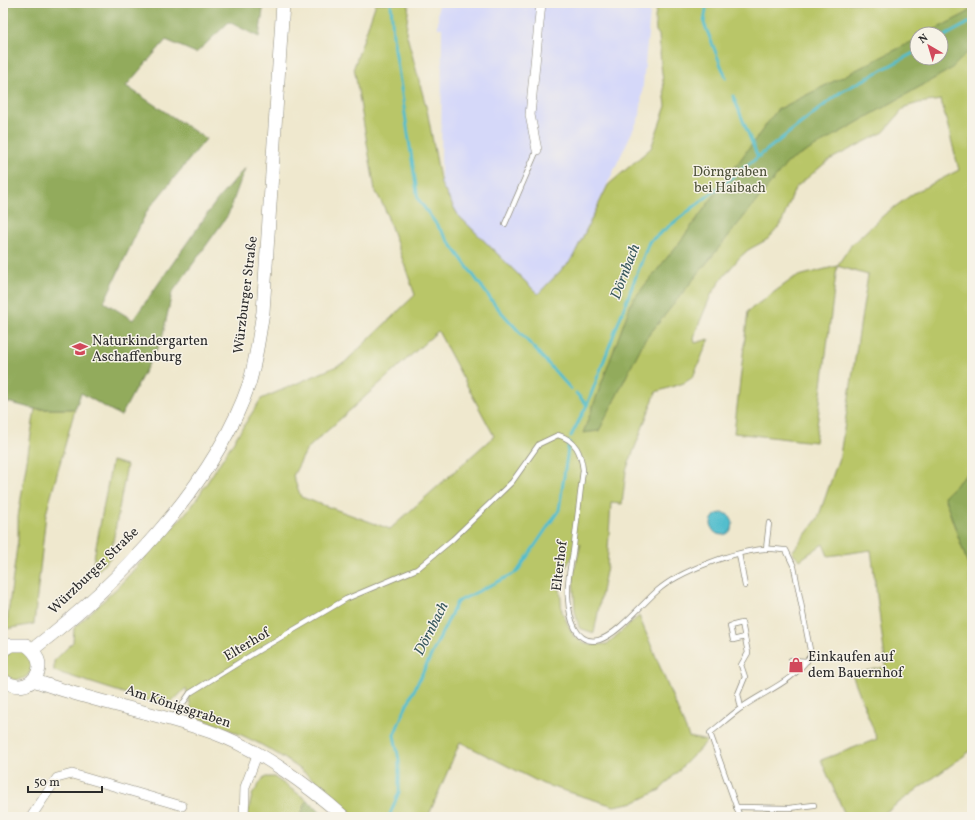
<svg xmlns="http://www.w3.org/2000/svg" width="975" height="820" font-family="Vollkorn,serif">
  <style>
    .built { fill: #d5d8f9 }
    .green { fill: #b9c668; stroke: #72784a; fill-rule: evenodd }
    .forest { fill: #92ab5c; stroke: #5e6b44 }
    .water { fill: #52becd; stroke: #3e747c }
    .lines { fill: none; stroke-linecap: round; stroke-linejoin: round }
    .stream { stroke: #52becd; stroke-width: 3 }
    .lane-casing { stroke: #8d8a7c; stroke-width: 6 }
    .street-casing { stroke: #8d8a7c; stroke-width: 10 }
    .secondary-casing { stroke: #8d8a7c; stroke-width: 14 }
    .lane { stroke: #fff; stroke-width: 4.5 }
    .street { stroke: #fff; stroke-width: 9 }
    .secondary { stroke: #fff; stroke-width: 13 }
    .labels { text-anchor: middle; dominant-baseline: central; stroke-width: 3; stroke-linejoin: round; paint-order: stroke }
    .park-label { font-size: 14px; fill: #4e523a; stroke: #f7f3e8 }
    .street-label { font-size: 14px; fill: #2b2b2b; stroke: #f7f3e8 }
    .poi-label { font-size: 14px; fill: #2b2b2b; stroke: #f7f3e8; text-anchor: start }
    .water-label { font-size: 15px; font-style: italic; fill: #37575c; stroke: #f7f3e8 }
  </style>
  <rect width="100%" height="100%" fill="#f7f3e8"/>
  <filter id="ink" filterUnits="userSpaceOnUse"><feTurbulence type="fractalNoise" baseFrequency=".025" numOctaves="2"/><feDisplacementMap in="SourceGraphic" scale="8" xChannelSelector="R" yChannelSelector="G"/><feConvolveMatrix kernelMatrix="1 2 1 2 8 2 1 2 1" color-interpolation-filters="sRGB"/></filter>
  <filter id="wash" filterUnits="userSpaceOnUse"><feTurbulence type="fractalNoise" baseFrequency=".012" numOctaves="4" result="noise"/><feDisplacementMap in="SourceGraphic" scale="16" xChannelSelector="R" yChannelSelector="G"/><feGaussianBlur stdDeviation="0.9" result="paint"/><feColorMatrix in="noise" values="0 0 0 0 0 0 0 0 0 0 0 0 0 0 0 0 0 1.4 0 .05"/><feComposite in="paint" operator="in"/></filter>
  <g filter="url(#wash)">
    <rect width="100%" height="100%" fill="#efe8ce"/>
    <path class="built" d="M438 3H651L640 115 572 259 538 294 458 215 441 184 442 28H438Z"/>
    <g class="green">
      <path d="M376 3H409L406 32 427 110 441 184 458 215 538 294 572 259 608 185 651 148 666 106 661 65 659 35 656 31 655 17 658 3H972V469L944 497 969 567 972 595V750L879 817H846L821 760 877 739 852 674 886 667 871 550 828 556 823 544 800 560 792 552 818 518 840 455 868 275 837 266 815 442 734 433 748 311 795 277 837 266 851 245 885 214 914 193 959 170 941 100 919 103 905 107 884 132 829 160 795 188 782 222 777 229 768 239 748 250 739 258 721 280 711 295 696 331 694 339 695 343 709 339 693 377 684 383 656 392 626 471 622 504 611 503 607 566 594 633 579 628 575 611 573 575 581 544 559 577 562 612 574 637 590 645 607 644 639 616 689 737 707 741 660 790 635 802 614 806 543 784 460 742 428 817H355C326 787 294 762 258 743 237 732 214 724 193 715L186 688 171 703H155L54 671V661L73 642 74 628 118 587 192 506 261 399 344 363 415 295 384 207 375 190 354 67ZM963 16 941 34V58H917V34H926ZM438 331 494 436 390 529 301 497 293 476 307 449Z"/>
      <path d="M35 409H75L46 514 34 624 6 629 18 539V517Z"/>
      <path d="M112 461 127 465 110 558 90 579Z"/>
      <circle cx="17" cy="665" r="15"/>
      <path d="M264 777H274L307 800 300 817H247L252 795Z"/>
    </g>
    <g class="forest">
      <path d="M3 3H264L259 37 229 22 196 53 166 40 126 86 206 139 147 211 104 302 133 320 217 200 245 168 228 215 172 293 162 339 121 416 81 393 75 409H35L3 401Z"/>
      <path d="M972 7V48L951 69 788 162 644 341 599 431 583 433 632 301 679 243 777 110 917 39V58H941V34H926L967 13Z"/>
      <path d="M972 469V595L969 567 944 496Z"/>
      <path d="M307 800 326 817H300Z"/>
    </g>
    <circle class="water" cx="722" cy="524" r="11"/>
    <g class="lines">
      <g class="stream">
        <path d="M391 3 393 36 418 199 495 305 571 389"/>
        <path d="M707 3 704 23 726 78"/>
        <path d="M941 38 972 21"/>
        <path d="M733 96 757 155"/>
        <path d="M576 393 587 405"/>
        <path d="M571 436 587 405 649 242 841 92 917 51"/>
        <path d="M389 817 399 792V760L394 735 404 711 457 602 517 572 559 510 569 442"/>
      </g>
    </g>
  </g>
  <g filter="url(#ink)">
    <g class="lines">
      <defs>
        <g id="lane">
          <path d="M505 224 537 150"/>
          <path d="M766 549 769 523"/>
          <path d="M739 554 745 586"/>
          <path d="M791 660 807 661"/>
          <path d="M741 708 738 694 745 677 741 665 748 653 742 623 730 626 733 640 745 637"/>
          <path d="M173 718 190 693 256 652 346 599 417 569 453 539 512 482 539 444 558 435C576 440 581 453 583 470 580 495 577 520 574 545 572 563 566 580 568 598 569 616 575 646 599 640 617 635 642 604 657 591 679 571 735 551 765 549 772 548 780 550 786 550L794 567 811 655C792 683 768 689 741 708 730 716 720 725 710 733L740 817"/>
          <path d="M736 807 789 808 814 805"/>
        </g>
        <g id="street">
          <path d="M537 150 530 115 541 3"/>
          <path d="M31 817 57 778 72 774 182 806"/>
          <path d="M244 817 245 787 257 755"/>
        </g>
        <g id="secondary">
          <path d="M33 649C117 585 214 486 249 384 256 361 259 336 263 312L283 3"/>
          <path d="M3 650 11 645H26C55 664 30 700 3 680"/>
          <path d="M33 680C92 702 155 712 214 733 260 750 308 785 344 817"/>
        </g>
      </defs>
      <use href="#lane" class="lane-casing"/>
      <use href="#street" class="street-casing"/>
      <use href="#secondary" class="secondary-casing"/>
      <use href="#lane" class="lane"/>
      <use href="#street" class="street"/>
      <use href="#secondary" class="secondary"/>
    </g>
  </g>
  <defs>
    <symbol id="school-bare" viewBox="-9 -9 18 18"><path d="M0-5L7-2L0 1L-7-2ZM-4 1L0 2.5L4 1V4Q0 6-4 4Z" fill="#d1495b" stroke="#f7f3e8" stroke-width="2.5" paint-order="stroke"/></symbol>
    <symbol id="shop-bare" viewBox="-9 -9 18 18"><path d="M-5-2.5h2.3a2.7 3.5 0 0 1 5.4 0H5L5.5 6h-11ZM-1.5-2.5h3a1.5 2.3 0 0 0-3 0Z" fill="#d1495b" stroke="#f7f3e8" stroke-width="2.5" paint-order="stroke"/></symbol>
  </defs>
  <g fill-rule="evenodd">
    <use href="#school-bare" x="69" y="338" width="22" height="22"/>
    <use href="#shop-bare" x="785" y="654" width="22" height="22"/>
  </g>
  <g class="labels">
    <g class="park-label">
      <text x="730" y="172">Dörngraben<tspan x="730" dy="16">bei Haibach</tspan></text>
    </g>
    <g class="street-label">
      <text transform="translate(246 295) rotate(-83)">Würzburger Straße</text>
      <text transform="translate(560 566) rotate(-83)">Elterhof</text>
      <text transform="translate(94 571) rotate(-44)">Würzburger Straße</text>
      <text transform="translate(247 645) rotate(-31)">Elterhof</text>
      <text transform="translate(178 707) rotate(18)">Am Königsgraben</text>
    </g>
    <g class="poi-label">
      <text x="92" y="341">Naturkindergarten<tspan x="92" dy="16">Aschaffenburg</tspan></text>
      <text x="808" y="657">Einkaufen auf<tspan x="808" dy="16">dem Bauernhof</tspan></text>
    </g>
    <g class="water-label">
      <text transform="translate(626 272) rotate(-69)">Dörnbach</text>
      <text transform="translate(432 629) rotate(-63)">Dörnbach</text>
    </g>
  </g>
  <rect width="975" height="820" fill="none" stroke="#f7f3e8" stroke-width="16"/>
  <g transform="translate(929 46) rotate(322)"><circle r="19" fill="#f7f3e8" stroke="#a5a39c"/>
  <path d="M0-3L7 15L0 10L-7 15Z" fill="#d1495b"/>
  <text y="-6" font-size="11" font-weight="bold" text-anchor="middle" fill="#2b2b2b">N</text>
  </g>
  <path d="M28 786v6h74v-6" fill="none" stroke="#2b2b2b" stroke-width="2"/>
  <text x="34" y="786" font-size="12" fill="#2b2b2b" stroke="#f7f3e8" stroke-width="3" paint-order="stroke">50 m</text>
</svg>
